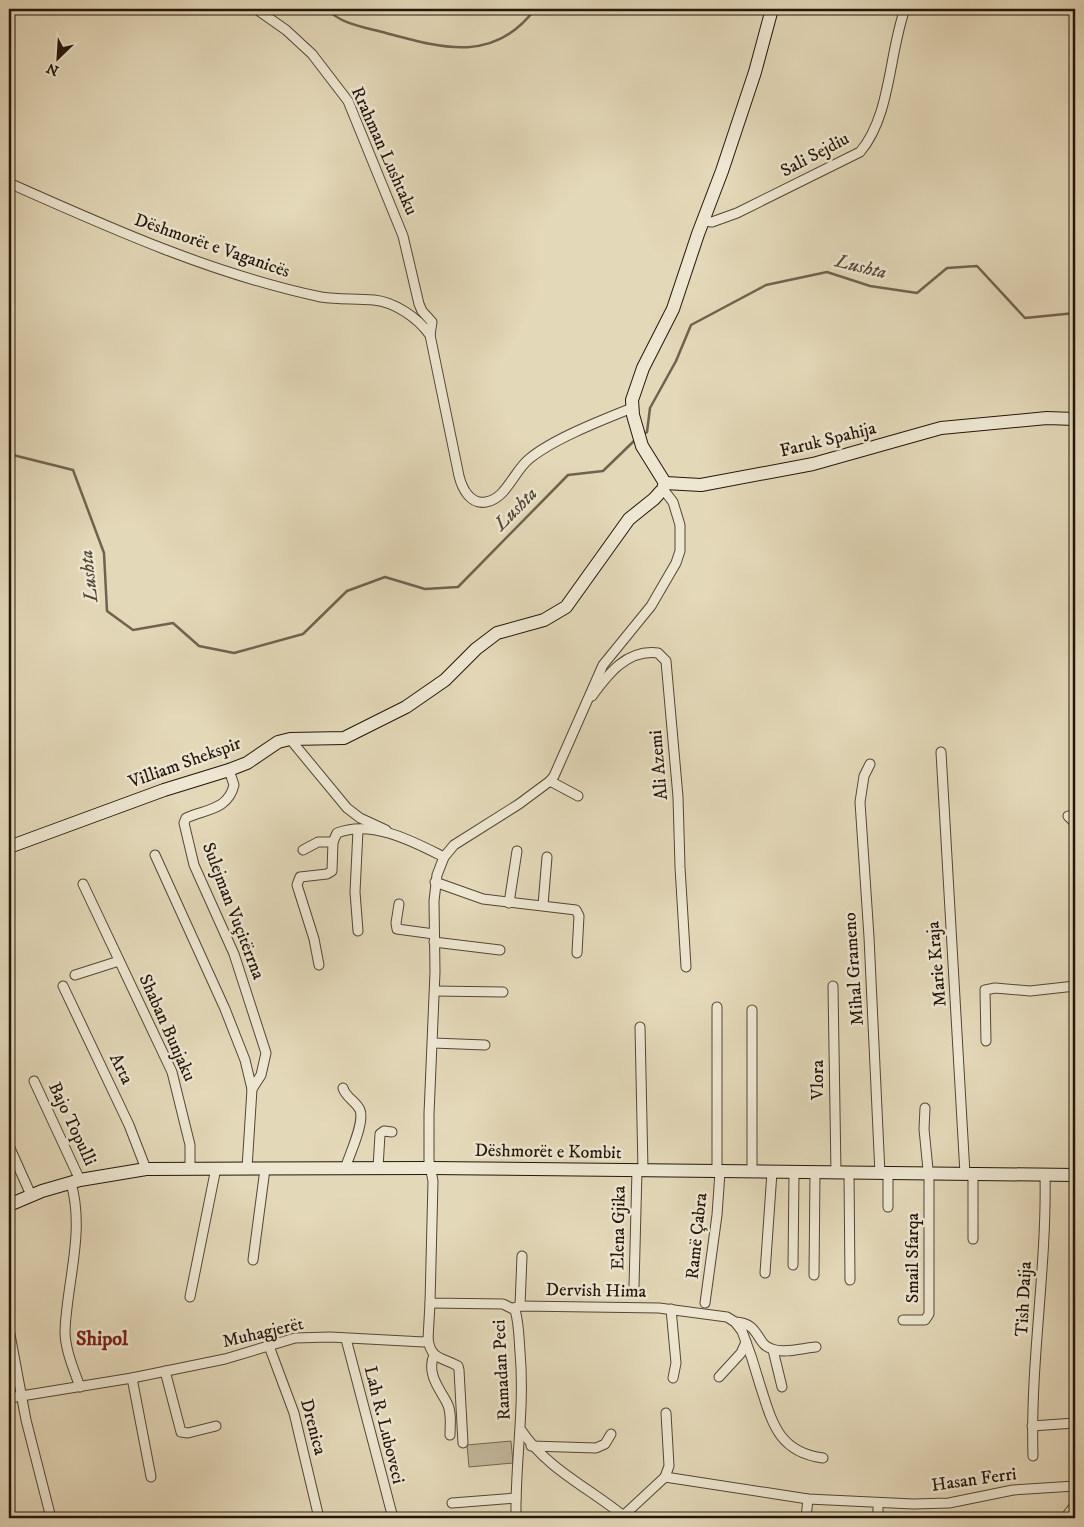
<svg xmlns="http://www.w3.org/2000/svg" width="1084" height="1527" font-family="'IM FELL DW Pica',serif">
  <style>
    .green { fill: #c2b79b; stroke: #726653 }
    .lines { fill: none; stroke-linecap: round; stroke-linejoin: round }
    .stream { stroke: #6f634f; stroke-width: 2.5 }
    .street-casing { stroke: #534636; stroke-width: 11 }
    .secondary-casing { stroke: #23160b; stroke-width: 14 }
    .street { stroke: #ede6d1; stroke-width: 9 }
    .secondary { stroke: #ede6d1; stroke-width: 12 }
    .labels { text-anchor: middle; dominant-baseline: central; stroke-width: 5; stroke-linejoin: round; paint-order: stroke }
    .street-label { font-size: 18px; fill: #23160b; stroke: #ede6d1 }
    .water-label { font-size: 19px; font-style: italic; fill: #564939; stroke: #ede6d1 }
    .quarter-label { font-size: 20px; font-weight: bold; fill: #7a1f14; stroke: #ede6d1 }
  </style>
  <rect width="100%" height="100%" fill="#e3d8b8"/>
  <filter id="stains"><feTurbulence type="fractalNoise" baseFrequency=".004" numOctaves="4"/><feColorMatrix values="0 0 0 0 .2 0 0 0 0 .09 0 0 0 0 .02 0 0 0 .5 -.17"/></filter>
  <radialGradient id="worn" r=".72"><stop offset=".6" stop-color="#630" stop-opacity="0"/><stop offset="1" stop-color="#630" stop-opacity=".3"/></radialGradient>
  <path class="green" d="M511 1441 513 1463 469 1467 467 1445Z"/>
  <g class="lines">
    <g class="stream">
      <path d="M327 9C342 25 365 27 386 33 441 48 494 64 535 9"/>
      <path d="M644 434 647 432 650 408 676 361 691 325 766 285 827 272 870 286 917 293 947 268 977 266 1025 318 1075 313"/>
      <path d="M9 454 73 470 104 553 107 611 133 630 173 623 199 646 234 653 303 634 347 591 385 577 425 589 458 587 568 475 603 471 635 440"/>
    </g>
    <defs>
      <g id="street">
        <path d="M256 9 286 30 312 54 348 101 403 236 419 304 422 311 432 322 430 335"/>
        <path d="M9 183C110 228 212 274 321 297 339 300 356 298 374 300 395 302 418 318 430 335L459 476C462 488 470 505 486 502 506 499 514 471 529 459 553 439 602 420 632 408"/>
        <path d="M703 221 712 222 737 213 860 152C891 116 889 52 905 9"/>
        <path d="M592 696C608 674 627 649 658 653L666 661 678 797 680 867 686 967"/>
        <path d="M290 739 347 808 360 818 386 830"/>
        <path d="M941 752 965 1174"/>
        <path d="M870 764 864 776 860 802 869 937 880 1174"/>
        <path d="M229 770 234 785C228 810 206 809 186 818L184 823 194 865 234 954 266 1053 261 1075 252 1089"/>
        <path d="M550 781 578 796"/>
        <path d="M1068 816 1075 823"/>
        <path d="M303 850 318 842H333"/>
        <path d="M155 855 225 1009 245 1060 252 1089 247 1168"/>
        <path d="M435 882 483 899 576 910 579 916 577 953"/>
        <path d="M83 884 172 1072 190 1145V1168"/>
        <path d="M509 903 517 851"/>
        <path d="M399 904 396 923 397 929 434 934"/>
        <path d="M543 905 547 857"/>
        <path d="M358 931 355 892 358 830"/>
        <path d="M434 942 500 950"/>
        <path d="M319 965 314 939 297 885 300 877 327 874 332 871 333 842 337 833C372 819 414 842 444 857"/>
        <path d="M75 975 119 961"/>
        <path d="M63 986 129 1125 146 1169"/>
        <path d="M833 986 836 1173"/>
        <path d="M435 991 503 992"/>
        <path d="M752 1010V1172"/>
        <path d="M640 1027 643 1170"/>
        <path d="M986 1041 985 990 995 988 1030 991 1075 986"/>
        <path d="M433 1043 485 1045"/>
        <path d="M34 1081 80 1180"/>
        <path d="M343 1088C346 1098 356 1101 360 1110 365 1123 349 1155 345 1169"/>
        <path d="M9 1146 31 1195"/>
        <path d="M378 1168 380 1134 384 1131 392 1132"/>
        <path d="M717 1172V1007"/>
        <path d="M849 1174 850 1280"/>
        <path d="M888 1174V1207"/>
        <path d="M71 1183C85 1232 67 1281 65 1331 65 1350 74 1370 80 1387"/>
        <path d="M973 1239V1174"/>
        <path d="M253 1260 265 1169"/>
        <path d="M793 1265 794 1173"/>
        <path d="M765 1273 772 1172"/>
        <path d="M814 1275 815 1173"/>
        <path d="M634 1287 637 1170"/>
        <path d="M190 1297 216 1168"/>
        <path d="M705 1303 717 1215 720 1172"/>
        <path d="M520 1306 522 1256"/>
        <path d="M513 1308 520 1306 659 1308 727 1317 735 1322 742 1331C749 1349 755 1367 760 1385 772 1422 778 1452 823 1458"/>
        <path d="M671 1309 676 1363 673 1378"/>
        <path d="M903 1320H925L929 1314V1180L924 1129 925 1108"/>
        <path d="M735 1322C761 1323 755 1344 772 1349 784 1354 803 1348 816 1347"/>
        <path d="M9 1329 26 1420 51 1518"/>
        <path d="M346 1339 393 1518"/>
        <path d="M428 1339C431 1360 442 1357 458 1366L459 1370 463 1443"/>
        <path d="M269 1346 294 1413 319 1518"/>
        <path d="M773 1350 782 1387"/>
        <path d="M434 1355C426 1374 440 1389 447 1403 452 1412 450 1426 450 1435"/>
        <path d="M165 1371 181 1432 188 1433 216 1426"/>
        <path d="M719 1377 741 1353 746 1342"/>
        <path d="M132 1378 151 1477"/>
        <path d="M9 1398 132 1378 225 1359 295 1338 330 1337 424 1342 428 1339 430 1303"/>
        <path d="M1032 1426 1075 1423"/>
        <path d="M521 1430C548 1470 590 1488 626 1518"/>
        <path d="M531 1446 596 1448 605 1444 611 1434"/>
        <path d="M1033 1456C1030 1362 1047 1268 1045 1175"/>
        <path d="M665 1477 669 1466 666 1413"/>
        <path d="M452 1503 516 1498"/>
        <path d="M878 1503V1518"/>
        <path d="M623 1516 665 1477 808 1499 913 1504 949 1503 1013 1490 1075 1486"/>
        <path d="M516 1518C515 1462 525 1408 520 1352 519 1339 519 1323 515 1310L503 1304 430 1303 433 1181 429 1161V1114L435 972 434 901 437 875 444 857 454 845 519 804 550 781 554 776 603 665 651 606 676 563 680 551V525L673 502 663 489"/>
        <path d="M806 1518 808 1499"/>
        <path d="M1065 1518 1075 1505"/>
      </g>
      <g id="secondary">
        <path d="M665 483 642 446 633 415 632 400 643 368 673 309 698 234 722 171 755 72 772 9"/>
        <path d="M665 483 701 485 813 464 941 428 1047 418 1075 419"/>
        <path d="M9 847 164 790 229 770 247 763 278 742 290 739 344 738 406 707 445 680 476 649 497 633 544 620 566 607 629 519 654 499 663 489 665 483"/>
        <path d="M9 1205 42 1191 80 1180 146 1169 430 1168 1075 1175"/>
      </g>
    </defs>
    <use href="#street" class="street-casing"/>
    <use href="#secondary" class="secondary-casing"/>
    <use href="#street" class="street"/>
    <use href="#secondary" class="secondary"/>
  </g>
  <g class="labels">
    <g class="street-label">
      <text transform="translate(384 151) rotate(66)">Rrahman Lushtaku</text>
      <text transform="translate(815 155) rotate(-28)">Sali Sejdiu</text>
      <text transform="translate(212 246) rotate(19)">Dëshmorët e Vaganicës</text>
      <text transform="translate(828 440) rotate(-14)">Faruk Spahija</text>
      <text transform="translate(185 763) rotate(-20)">Villiam Shekspir</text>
      <text transform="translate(659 765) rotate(-95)">Ali Azemi</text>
      <text transform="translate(233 911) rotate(69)">Sulejman Vuçitërrna</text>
      <text transform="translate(937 964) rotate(-95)">Marie Kraja</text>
      <text transform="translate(854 969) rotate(-94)">Mihal Grameno</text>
      <text transform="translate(167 1028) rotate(66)">Shaban Bunjaku</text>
      <text transform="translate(121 1069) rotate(64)">Arta</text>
      <text transform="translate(818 1080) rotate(-90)">Vlora</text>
      <text transform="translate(72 1124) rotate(65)">Bajo Topulli</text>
      <text transform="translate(548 1152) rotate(1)">Dëshmorët e Kombit</text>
      <text transform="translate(619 1228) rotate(-89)">Elena Gjika</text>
      <text transform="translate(697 1236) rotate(-84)">Ramë Çabra</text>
      <text transform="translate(913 1258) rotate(-90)">Smail Sfarqa</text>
      <text transform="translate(596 1291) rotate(1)">Dervish Hima</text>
      <text transform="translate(1024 1299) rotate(-87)">Tish Daija</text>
      <text transform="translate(263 1333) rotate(-13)">Muhagjerët</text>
      <text transform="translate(502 1370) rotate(-93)">Ramadan Peci</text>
      <text transform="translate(384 1425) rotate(76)">Lah R. Luboveci</text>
      <text transform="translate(313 1427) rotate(75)">Drenica</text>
      <text transform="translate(974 1480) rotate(-8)">Hasan Ferri</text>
    </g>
    <g class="water-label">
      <text transform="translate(861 267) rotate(14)">Lushta</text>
      <text transform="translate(516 509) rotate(-45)">Lushta</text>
      <text transform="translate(89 576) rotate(-96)">Lushta</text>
    </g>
    <g class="quarter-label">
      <text x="102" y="1339">Shipol</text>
    </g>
  </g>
  <rect width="1084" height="1527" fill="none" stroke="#e3d8b8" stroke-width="30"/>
  <rect x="10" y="10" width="1064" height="1507" fill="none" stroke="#23160b" stroke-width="2.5"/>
  <rect x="15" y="15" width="1054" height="1497" fill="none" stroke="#23160b"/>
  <g transform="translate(58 58) rotate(205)" stroke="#ede6d1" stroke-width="4" paint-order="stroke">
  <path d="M0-4L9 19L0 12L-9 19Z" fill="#23160b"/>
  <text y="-8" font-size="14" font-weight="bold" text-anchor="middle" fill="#23160b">N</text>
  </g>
  <rect width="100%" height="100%" filter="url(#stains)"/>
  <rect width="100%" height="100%" fill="url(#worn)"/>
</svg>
